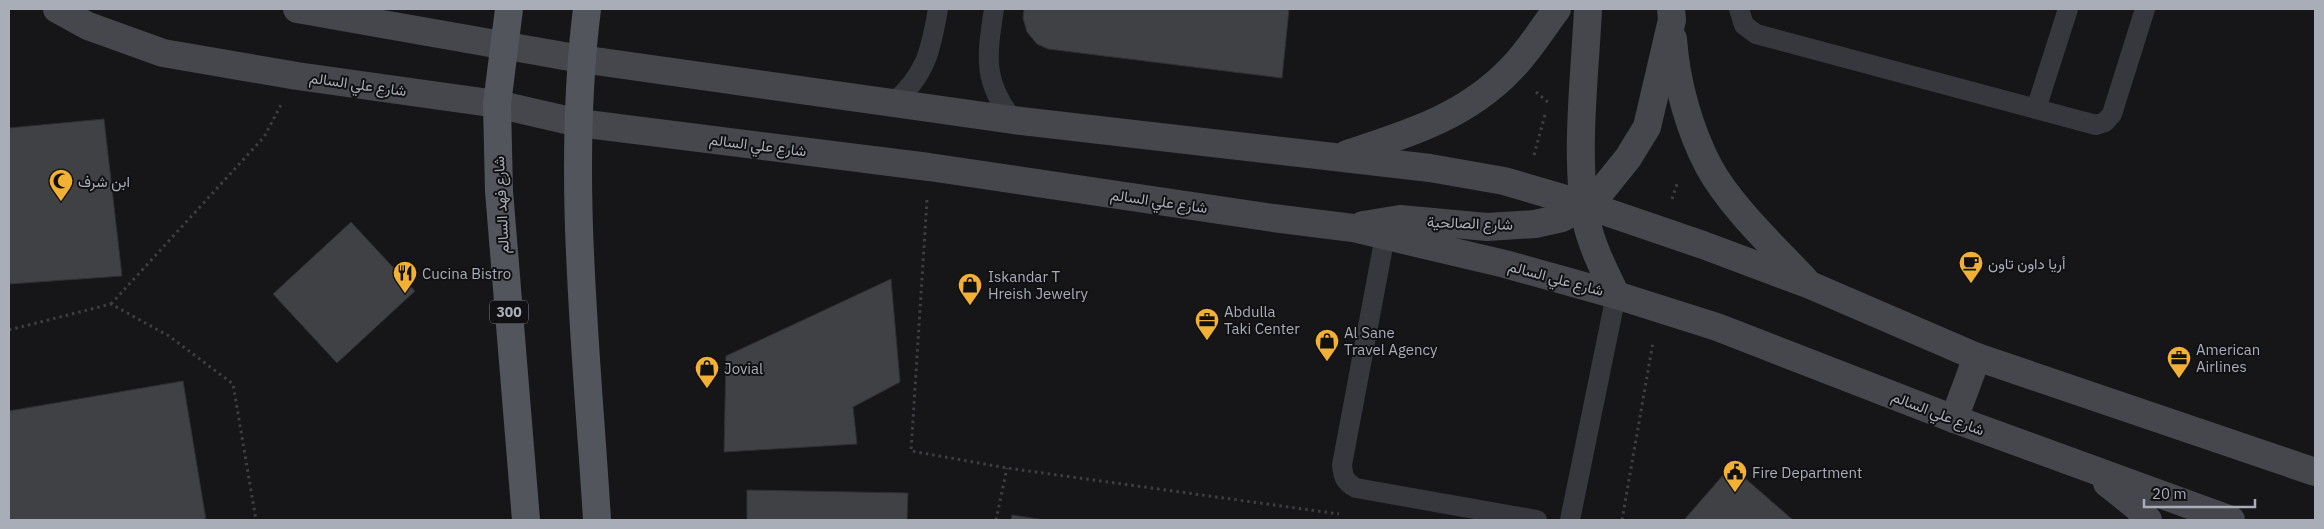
<svg xmlns="http://www.w3.org/2000/svg" width="2324" height="529" font-family="'IBM Plex Sans',Vazirmatn,sans-serif">
  <style>
    .building { fill: #404145; stroke: #303034 }
    .lines { fill: none; stroke-linecap: round; stroke-linejoin: round }
    .path { stroke: #3d3f44; stroke-width: 3; stroke-dasharray: 2.5 4; stroke-linecap: butt }
    .lane { stroke: #37383d; stroke-width: 20 }
    .secondary { stroke: #45474d; stroke-width: 28 }
    .primary { stroke: #53555c; stroke-width: 28 }
    .labels { text-anchor: middle; dominant-baseline: central; stroke-width: 4; stroke-linejoin: round; paint-order: stroke }
    .shield { fill: #111113; stroke: #7b7e86; stroke-width: 1 }
    .shield-label { font-size: 14px; font-weight: bold; fill: #a8adb8 }
    .street-label { font-size: 15px; fill: #a8adb8; stroke: #111113 }
    .poi-label { font-size: 15px; fill: #a8adb8; stroke: #111113; text-anchor: start }
  </style>
  <rect width="100%" height="100%" fill="#161618"/>
  <g class="building">
    <path d="M1024 9H1289L1282 78 1048 49 1037 44 1027 32 1023 18Z"/>
    <path d="M104 119 122 276 9 284V128Z"/>
    <path d="M351 222 415 291 337 363 273 294Z"/>
    <path d="M891 279 900 382 853 407 857 444 724 452 726 356Z"/>
    <path d="M183 381 206 520H9V411Z"/>
    <path d="M1731 466 1793 520H1684Z"/>
    <path d="M747 490 908 493 907 520H747Z"/>
    <path d="M1012 515 1045 520H1011Z"/>
  </g>
  <g class="lines">
    <g class="path">
      <path d="M1536 92 1550 104"/>
      <path d="M1534 155 1546 111"/>
      <path d="M1672 199 1678 181"/>
      <path d="M927 200 911 451 1007 468 1339 514"/>
      <path d="M111 304 264 137 281 105"/>
      <path d="M9 330 111 304 169 336 233 384 256 520"/>
      <path d="M996 520 1007 468"/>
      <path d="M1622 520 1653 342"/>
    </g>
    <g class="lane">
      <path d="M994 9C987 55 982 81 1013 120"/>
      <path d="M1739 9 1744 25 1756 34 2096 125 2105 122 2112 114 2145 9"/>
      <path d="M893 103C926 75 931 50 938 9"/>
      <path d="M2036 109 2068 9"/>
      <path d="M1385 236 1342 465C1343 477 1345 482 1356 488L1537 520"/>
      <path d="M1570 520 1616 295"/>
    </g>
    <g class="secondary">
      <path d="M57 9 88 26 163 53 297 76 497 104 579 123 929 167 1273 218 1353 228 1505 264 1616 295 1717 327 1954 419 2231 520"/>
      <path d="M297 9 581 59 893 103 1013 120 1430 168 1504 181 1586 205 1703 245 1810 285 1977 357 2315 472"/>
      <path d="M1588 9C1585 75 1574 159 1587 224 1593 249 1605 272 1616 295"/>
      <path d="M1673 39C1676 82 1689 129 1709 167 1731 207 1774 247 1805 280"/>
      <path d="M1347 154C1408 134 1465 117 1511 69 1528 52 1542 29 1557 9"/>
      <path d="M1363 225 1400 219 1487 227 1535 224 1562 218 1586 205 1603 189 1628 158 1647 127 1672 20 1671 9"/>
      <path d="M1954 419 1977 357"/>
      <path d="M2107 483 2137 507 2148 520"/>
    </g>
    <g class="primary">
      <path d="M509 9 497 104 499 191 526 520"/>
      <path d="M587 9C566 175 587 353 597 520"/>
    </g>
  </g>
  <defs>
    <symbol id="mosque-pin" viewBox="-11 -11 22 30"><path d="M0 17L-7.5 6A9.5 9.5 0 1 1 7.5 6Z" fill="#f2b134" stroke="#111113"/><path d="M3.5-4.9A6 6 0 1 0 3.5 4.9A5 5 0 1 1 3.5-4.9Z" fill="#111"/></symbol>
    <symbol id="cafe-pin" viewBox="-11 -11 22 30"><path d="M0 17L-7.5 6A9.5 9.5 0 1 1 7.5 6Z" fill="#f2b134" stroke="#111113"/><path d="M-5.5-4.5H6V0H3Q3 3.5 0 3.5H-2.5Q-5.5 3.5-5.5 0ZM3-3.2v2h1.7v-2ZM-6 4.5H4V6H-6Z" fill="#111"/></symbol>
    <symbol id="restaurant-pin" viewBox="-11 -11 22 30"><path d="M0 17L-7.5 6A9.5 9.5 0 1 1 7.5 6Z" fill="#f2b134" stroke="#111113"/><path d="M-5-6h1v4h1v-4h1v4h1v-4h1v5L-1.5 .5V6h-2V.5L-5-1ZM5-6V6H3V1.5H1.5Q1.5-4 5-6Z" fill="#111"/></symbol>
    <symbol id="shop-pin" viewBox="-11 -11 22 30"><path d="M0 17L-7.5 6A9.5 9.5 0 1 1 7.5 6Z" fill="#f2b134" stroke="#111113"/><path d="M-5-2.5h2.3a2.7 3.5 0 0 1 5.4 0H5L5.5 6h-11ZM-1.5-2.5h3a1.5 2.3 0 0 0-3 0Z" fill="#111"/></symbol>
    <symbol id="office-pin" viewBox="-11 -11 22 30"><path d="M0 17L-7.5 6A9.5 9.5 0 1 1 7.5 6Z" fill="#f2b134" stroke="#111113"/><path d="M-6-3h4V-5.5h4V-3h4V5H-6ZM-1-4.5V-3h2v-1.5ZM-6 0V1H6V0Z" fill="#111"/></symbol>
    <symbol id="civic-pin" viewBox="-11 -11 22 30"><path d="M0 17L-7.5 6A9.5 9.5 0 1 1 7.5 6Z" fill="#f2b134" stroke="#111113"/><path d="M-.6-6.5H3V-4.5H.6V-3L4-1V1h2V6H-6V1h2V-1L-.6-3ZM-1.2 2.5V6h2.4V2.5Z" fill="#111"/></symbol>
  </defs>
  <g fill-rule="evenodd">
    <use href="#mosque-pin" x="47" y="167" width="28" height="38"/>
    <use href="#cafe-pin" x="1957" y="249" width="28" height="38"/>
    <use href="#restaurant-pin" x="391" y="259" width="28" height="38"/>
    <use href="#shop-pin" x="956" y="271" width="28" height="38"/>
    <use href="#office-pin" x="1193" y="306" width="28" height="38"/>
    <use href="#shop-pin" x="1313" y="327" width="28" height="38"/>
    <use href="#office-pin" x="2165" y="344" width="28" height="38"/>
    <use href="#shop-pin" x="693" y="354" width="28" height="38"/>
    <use href="#civic-pin" x="1721" y="458" width="28" height="38"/>
  </g>
  <g class="labels">
    <rect class="shield" x="490" y="300.5" width="38" height="23" rx="4"/>
    <g class="shield-label">
      <text x="509" y="312">300</text>
    </g>
    <g class="street-label">
      <text transform="translate(358 84) rotate(8)">شارع علي السالم</text>
      <text transform="translate(758 145) rotate(7)">شارع علي السالم</text>
      <text transform="translate(1159 201) rotate(8)">شارع علي السالم</text>
      <text transform="translate(501 205) rotate(-93)">شارع فهد السالم</text>
      <text transform="translate(1470 223) rotate(2)">شارع الصالحية</text>
      <text transform="translate(1556 278) rotate(15)">شارع علي السالم</text>
      <text transform="translate(1938 413) rotate(21)">شارع علي السالم</text>
    </g>
    <g class="poi-label">
      <text x="78" y="181">ابن شرف</text>
      <text x="1988" y="263">أريا داون تاون</text>
      <text x="422" y="273">Cucina Bistro</text>
      <text x="988" y="276">Iskandar T<tspan x="988" dy="17">Hreish Jewelry</tspan></text>
      <text x="1224" y="311">Abdulla<tspan x="1224" dy="17">Taki Center</tspan></text>
      <text x="1344" y="332">Al Sane<tspan x="1344" dy="17">Travel Agency</tspan></text>
      <text x="2196" y="349">American<tspan x="2196" dy="17">Airlines</tspan></text>
      <text x="724" y="368">Jovial</text>
      <text x="1752" y="472">Fire Department</text>
    </g>
  </g>
  <rect width="2324" height="529" fill="none" stroke="#a8adb8" stroke-width="20"/>
  <path d="M2144 499v8h111v-8" fill="none" stroke="#a8adb8" stroke-width="2.5"/>
  <text x="2152" y="499" font-size="15" fill="#a8adb8" stroke="#111113" stroke-width="4" paint-order="stroke">20 m</text>
</svg>
